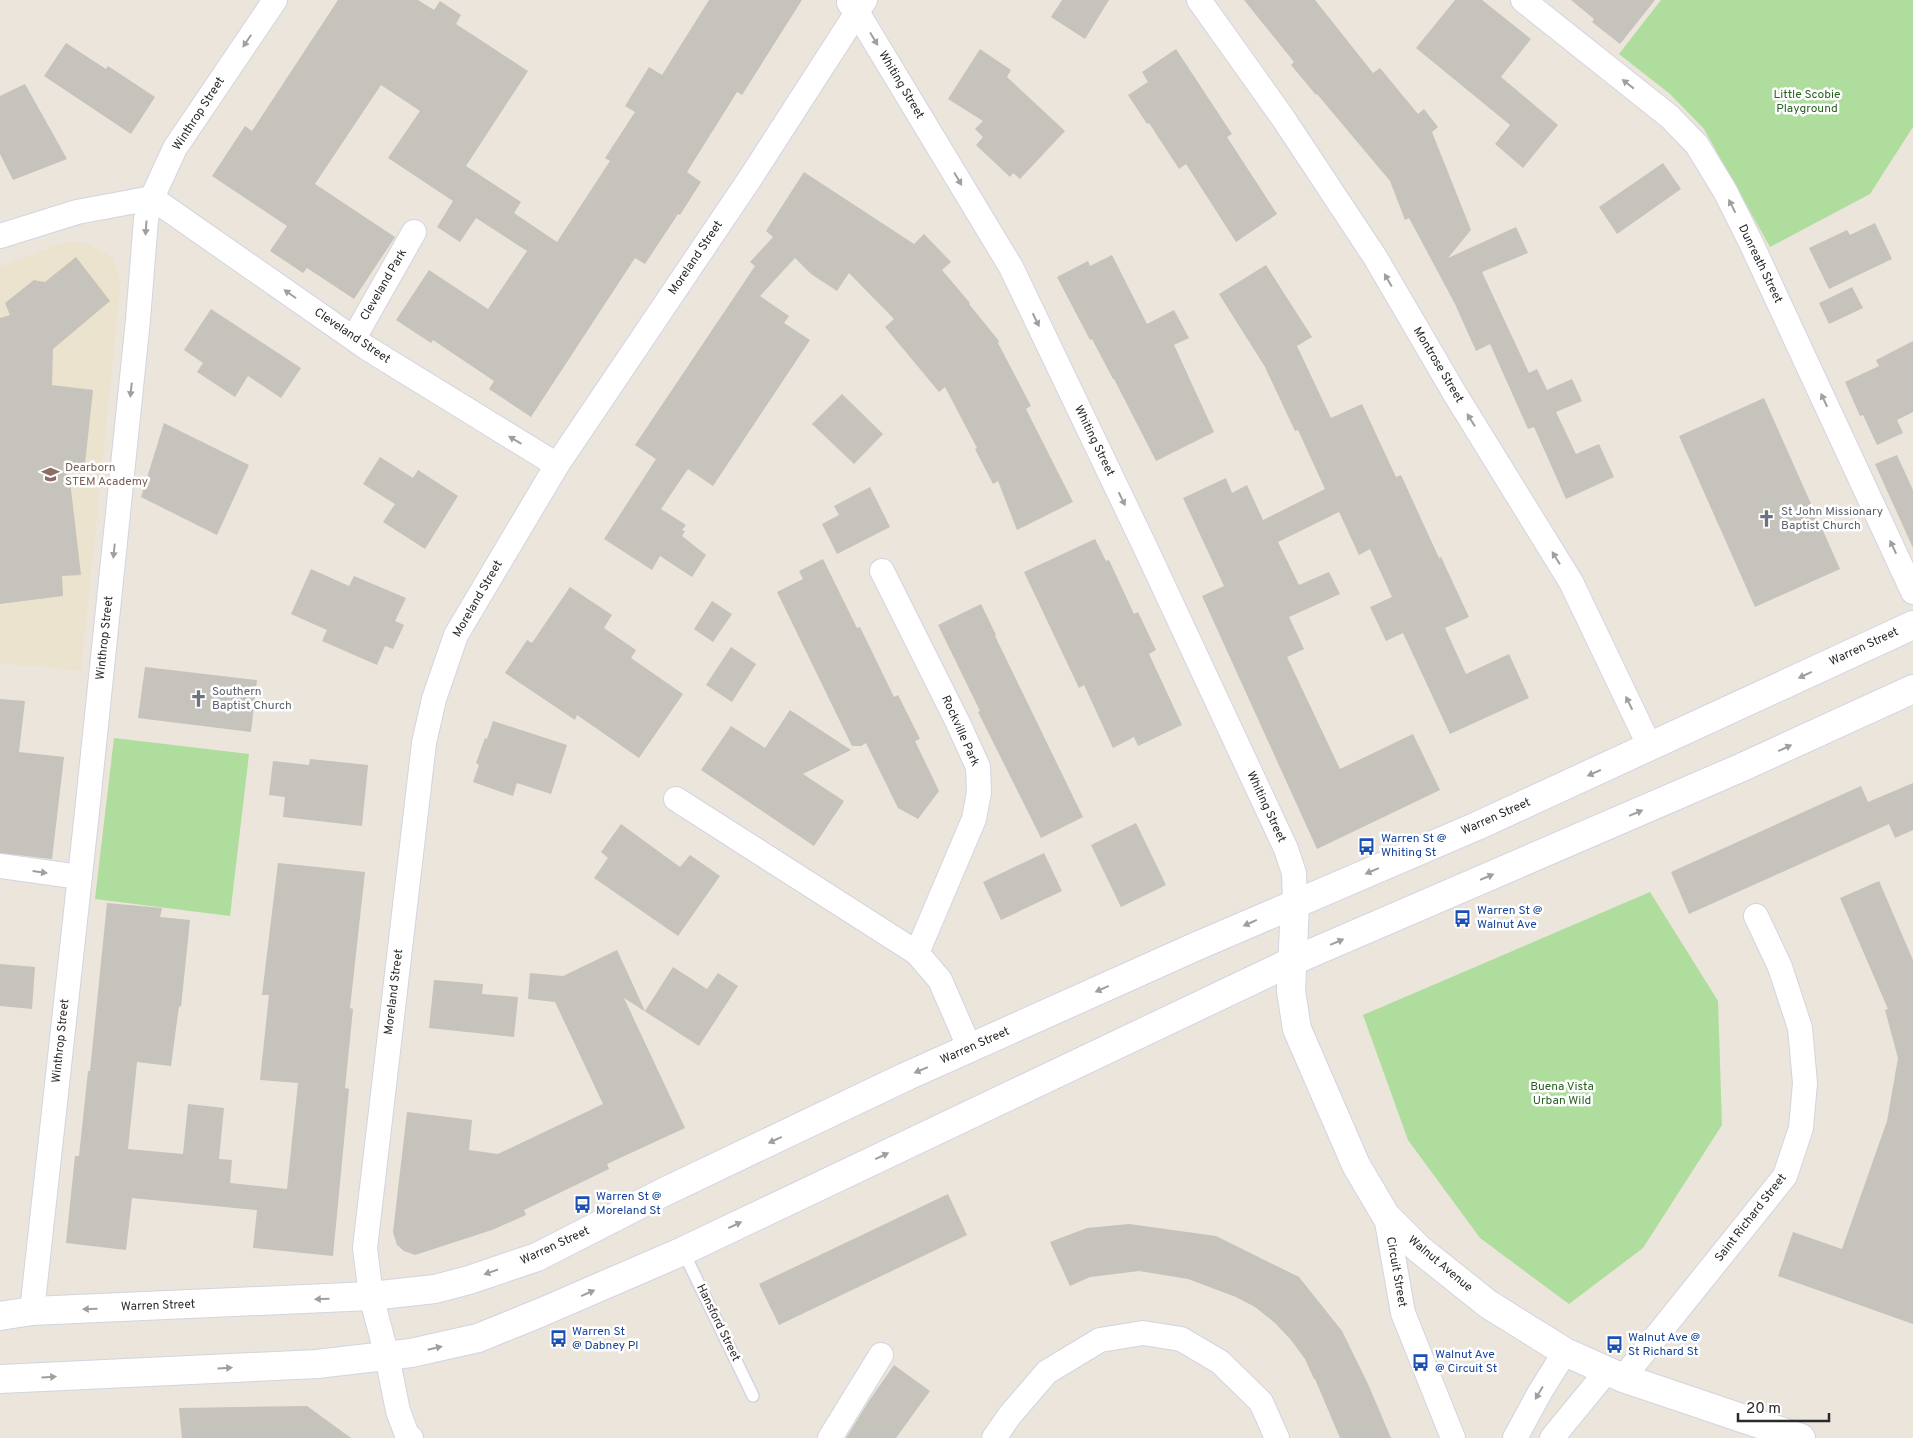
<svg xmlns="http://www.w3.org/2000/svg" width="1913" height="1438" font-family="Overpass,sans-serif">
  <style>
    .education { fill: #ebe3cd }
    .green { fill: #afdd9d }
    .building { fill: #c6c2bc }
    .lines { fill: none; stroke-linecap: round; stroke-linejoin: round }
    .lane-casing { stroke: #d2d4e1; stroke-width: 14 }
    .street-casing { stroke: #d2d4e1; stroke-width: 26 }
    .secondary-casing { stroke: #d2d4e1; stroke-width: 30 }
    .lane { stroke: #fff; stroke-width: 11 }
    .street { stroke: #fff; stroke-width: 24 }
    .secondary { stroke: #fff; stroke-width: 28 }
    .oneway { fill: #9f9f9f }
    .labels { text-anchor: middle; dominant-baseline: central; stroke-width: 5; stroke-linejoin: round; paint-order: stroke }
    .street-label { font-size: 12px; fill: #2a2a2a; stroke: #fff }
    .park-label { font-size: 12px; fill: #29611f; stroke: #fff }
    .education-label { font-size: 12px; fill: #785e54; stroke: #fff; text-anchor: start }
    .worship-label { font-size: 12px; fill: #5b616d; stroke: #fff; text-anchor: start }
    .transit-label { font-size: 12px; fill: #164399; stroke: #fff; text-anchor: start }
  </style>
  <rect width="100%" height="100%" fill="#ebe5dc"/>
  <path class="education" d="M72 242 86 243 111 256 118 271 120 288 81 671 0 663V267L59 244Z"/>
  <g class="green">
    <path d="M1661 0H1913V127L1870 194 1770 247 1704 129 1670 94 1619 54Z"/>
    <path d="M114 738 249 754 230 916 95 899Z"/>
    <path d="M1650 892 1718 1001 1722 1125 1643 1248 1569 1304 1480 1238 1408 1140 1363 1015Z"/>
  </g>
  <g class="building">
    <path d="M338 0H418L434 10 440 1 461 15 456 24 528 71 466 166 521 202 514 213 557 242 610 161 605 158 635 112 625 106 649 67 662 75 709 0H802L742 95 737 92 687 172 701 182 680 215 678 214 645 264 635 258 531 417 489 389 494 381 433 340 431 343 396 320 429 270 488 309 527 251 476 218 460 242 437 227 453 201 388 158 420 111 381 85 315 184 395 237 354 299 307 268 303 273 270 251 287 226 212 176 245 126 252 131Z"/>
    <path d="M1062 0H1109L1085 39 1051 17Z"/>
    <path d="M1244 0H1315L1373 73 1380 68 1418 114 1424 109 1438 127 1432 132 1471 230 1448 258 1516 227 1528 253 1482 272 1529 373 1537 369 1547 390 1572 379 1582 401 1556 412 1576 454 1599 444 1614 477 1566 499 1534 427 1528 429 1490 344 1476 351 1455 304 1409 218 1405 220 1390 181 1317 94 1316 95 1291 65 1294 62Z"/>
    <path d="M1455 0H1482L1531 39 1501 77 1558 125 1523 168 1495 144 1510 125 1416 48Z"/>
    <path d="M1571 0H1655L1620 44 1592 22 1594 19Z"/>
    <path d="M66 43 106 69 108 66 155 97 131 134 44 76Z"/>
    <path d="M980 49 1011 70 1007 77 1065 131 1020 179 1013 173 1010 177 976 145 983 137 975 129 983 121 948 99Z"/>
    <path d="M1176 49 1232 134 1227 137 1277 214 1236 242 1186 164 1179 169 1149 123 1147 124 1128 95 1148 82 1142 72Z"/>
    <path d="M25 84 67 159 13 180 0 154V96Z"/>
    <path d="M1663 163 1681 189 1617 234 1599 207Z"/>
    <path d="M804 172 914 244 924 234 951 262 942 270 970 303 969 304 999 341 998 343 1031 406 1026 409 1073 502 1017 530 998 481 993 484 975 449 977 448 945 387 939 392 885 327 894 319 849 273 837 291 811 274 795 258 760 296 789 316 784 323 810 340 713 486 688 469 661 509 686 525 682 530 685 531 682 536 706 555 692 577 660 556 652 570 604 539 656 459 635 445 755 266 750 262 773 237 766 231Z"/>
    <path d="M1875 223 1892 259 1829 289 1809 248 1847 230 1850 235Z"/>
    <path d="M1112 255 1147 324 1174 310 1189 338 1174 345 1214 432 1156 461 1114 379H1113L1092 339 1090 340 1057 277 1088 261 1090 266Z"/>
    <path d="M76 257 110 301 53 349 52 385 93 390 84 473 69 472 81 575 62 576 63 596 0 604V318L10 315 5 303 34 280 45 282Z"/>
    <path d="M1266 265 1312 337 1297 346 1331 418 1362 404 1396 477 1401 475 1439 558 1441 557 1469 617 1445 628 1466 674 1509 654 1529 698 1450 734 1403 633 1386 641 1370 607 1392 597 1370 549 1359 555 1339 512 1278 542 1299 585 1329 572 1340 594 1289 617 1304 649 1287 657 1340 769 1413 734 1440 790 1317 849 1202 596 1224 586 1183 498 1226 478 1232 493 1247 485 1263 520 1325 489 1298 430 1295 431 1265 367 1219 294Z"/>
    <path d="M1852 287 1863 308 1829 324 1819 303Z"/>
    <path d="M211 309 301 368 281 398 248 376 235 397 197 372 203 363 184 350Z"/>
    <path d="M1913 341V412L1897 420 1903 433 1877 445 1863 415 1860 416 1845 382 1879 366 1876 360Z"/>
    <path d="M842 394 883 434 854 464 812 424Z"/>
    <path d="M1764 398 1840 569 1755 607 1679 436Z"/>
    <path d="M164 423 249 465 217 535 141 497Z"/>
    <path d="M1897 455 1913 490V548L1875 464Z"/>
    <path d="M380 457 413 478 418 470 458 496 425 549 383 522 395 504 363 484Z"/>
    <path d="M870 487 890 527 837 554 822 524 839 515 834 506Z"/>
    <path d="M1095 539 1106 561 1109 560 1134 614 1138 612 1156 650 1149 654 1182 725 1138 746 1134 737 1113 748 1084 685 1079 688 1024 572Z"/>
    <path d="M823 559 857 628 860 627 894 697 898 695 920 739 915 741 939 791 918 819 898 808 866 743 861 746H852L777 592 803 579 799 571Z"/>
    <path d="M311 569 349 586 354 576 406 598 395 621 404 625 393 649 385 646 377 665 322 641 327 630 291 614Z"/>
    <path d="M570 587 612 615 604 628 636 650 631 658 683 694 639 758 577 715 575 720 505 673 527 640 532 643Z"/>
    <path d="M712 601 732 614 713 642 694 629Z"/>
    <path d="M981 604 996 635 995 636 1083 817 1041 838 978 712 980 711 938 625Z"/>
    <path d="M731 647 756 664 732 702 706 685Z"/>
    <path d="M145 667 257 680 251 732 138 718Z"/>
    <path d="M0 699 25 701 19 752 64 757 52 859 0 853Z"/>
    <path d="M790 710 851 750 803 774 844 801 814 846 701 770 731 726 765 748Z"/>
    <path d="M493 721 567 745 551 794 517 783 513 796 473 782 479 765 476 763 485 738 487 739Z"/>
    <path d="M310 759 368 765 362 826 283 817 285 797 269 795 273 761 309 765Z"/>
    <path d="M1913 783V830L1895 838 1889 824 1689 914 1671 872 1861 786 1868 802Z"/>
    <path d="M1136 823 1166 885 1121 907 1091 845Z"/>
    <path d="M621 824 680 867 690 855 720 876 678 936 594 878 608 858 601 852Z"/>
    <path d="M1044 853 1062 891 1001 920 983 882Z"/>
    <path d="M278 863 365 872 350 1008 353 1009 345 1088 349 1089 333 1256 253 1248 257 1210 132 1198 126 1250 66 1243 75 1156H79L88 1071H90L107 903 162 908 160 917 190 920 181 1007 179 1006 171 1066 137 1062 128 1149 183 1154 188 1104 224 1108 219 1159 232 1160 230 1183 287 1189 298 1083 260 1080 269 995H262Z"/>
    <path d="M1879 881 1913 960V1324L1778 1276 1793 1232 1842 1249 1887 1121 1898 1058 1885 1010 1888 1009 1840 898Z"/>
    <path d="M617 950 645 1011 673 967 707 989 718 973 738 986 699 1046 624 998 685 1128 607 1164 609 1169 524 1210 526 1215 492 1230 415 1255 404 1251 397 1245 393 1232 407 1112 472 1120 469 1150 498 1154 603 1104 555 1002 528 999 530 973 563 976Z"/>
    <path d="M0 964 35 967 32 1009 0 1006Z"/>
    <path d="M434 980 483 984 482 994 518 997 514 1037 429 1028Z"/>
    <path d="M948 1194 967 1235 779 1325 759 1284Z"/>
    <path d="M1129 1224 1216 1236 1299 1277 1342 1331 1368 1384 1391 1438H1340L1315 1379H1314L1305 1359 1291 1340 1275 1323 1255 1307 1236 1297 1188 1279 1139 1271 1090 1277 1070 1286 1050 1242 1087 1228Z"/>
    <path d="M894 1365 930 1391 896 1438H846L869 1401Z"/>
    <path d="M307 1406 351 1438H182L179 1408Z"/>
  </g>
  <g class="lines">
    <defs>
      <path id="lane" d="M683 1251 753 1396"/>
      <g id="street">
        <path d="M1199 0 1283 118 1375 257 1455 394 1571 582 1650 747"/>
        <path d="M1523 0 1670 117 1697 145 1725 191 1751 243 1913 592"/>
        <path d="M849 3 857 12 1011 267 1147 551 1286 849 1294 873 1295 904"/>
        <path d="M0 236 77 212 152 198 367 348 557 465"/>
        <path d="M354 338 414 232"/>
        <path d="M882 571 958 723 978 767 979 792 974 819 917 953"/>
        <path d="M676 799 917 953 940 980 970 1049"/>
        <path d="M0 866 80 877"/>
        <path d="M1386 1216 1403 1313 1453 1438"/>
        <path d="M32 1311 87 812 138 320 146 219 152 198 175 148 275 0"/>
        <path d="M1623 1378 1785 1176 1801 1128 1805 1083 1800 1028 1780 967 1756 916"/>
        <path d="M411 1438 407 1435 398 1411 387 1356 371 1296 365 1248 424 743 434 699 456 635 557 465 751 177 865 0"/>
        <path d="M830 1438 881 1355"/>
        <path d="M994 1438 1010 1415 1047 1372 1100 1340 1143 1333 1181 1339 1220 1362 1261 1402 1277 1438"/>
        <path d="M1515 1438 1540 1392 1565 1352"/>
        <path d="M1552 1438 1607 1371"/>
      </g>
      <g id="secondary">
        <path d="M1295 904 1291 991 1297 1029 1356 1165 1386 1216 1419 1249 1488 1304 1565 1352 1623 1378 1801 1438"/>
        <path d="M0 1316 32 1311 371 1296 435 1289 469 1280 537 1257 664 1192 905 1077 1197 946 1477 826 1913 625"/>
        <path d="M0 1379 317 1364 411 1353 478 1338 542 1312 683 1251 1293 961 1738 769 1913 689"/>
      </g>
    </defs>
    <use href="#lane" class="lane-casing"/>
    <use href="#street" class="street-casing"/>
    <use href="#secondary" class="secondary-casing"/>
    <use href="#lane" class="lane"/>
    <use href="#street" class="street"/>
    <use href="#secondary" class="secondary"/>
  </g>
  <defs><path id="oneway-solid" d="M-6-.8H1V-3.2L6.5 0L1 3.2V.8H-6Z" transform="scale(1.25)"/></defs>
  <g class="oneway">
    <use href="#oneway-solid" transform="translate(874 39) rotate(59)"/>
    <use href="#oneway-solid" transform="translate(247 41) rotate(124)"/>
    <use href="#oneway-solid" transform="translate(1628 84) rotate(-142)"/>
    <use href="#oneway-solid" transform="translate(958 179) rotate(59)"/>
    <use href="#oneway-solid" transform="translate(1732 206) rotate(-117)"/>
    <use href="#oneway-solid" transform="translate(146 228) rotate(94)"/>
    <use href="#oneway-solid" transform="translate(1388 280) rotate(-120)"/>
    <use href="#oneway-solid" transform="translate(290 294) rotate(-145)"/>
    <use href="#oneway-solid" transform="translate(1036 320) rotate(64)"/>
    <use href="#oneway-solid" transform="translate(131 390) rotate(96)"/>
    <use href="#oneway-solid" transform="translate(1824 400) rotate(-115)"/>
    <use href="#oneway-solid" transform="translate(1471 420) rotate(-122)"/>
    <use href="#oneway-solid" transform="translate(515 440) rotate(-149)"/>
    <use href="#oneway-solid" transform="translate(1122 499) rotate(64)"/>
    <use href="#oneway-solid" transform="translate(1893 547) rotate(-115)"/>
    <use href="#oneway-solid" transform="translate(114 551) rotate(96)"/>
    <use href="#oneway-solid" transform="translate(1556 558) rotate(-122)"/>
    <use href="#oneway-solid" transform="translate(1805 675) rotate(155)"/>
    <use href="#oneway-solid" transform="translate(1629 703) rotate(-116)"/>
    <use href="#oneway-solid" transform="translate(1785 748) rotate(-25)"/>
    <use href="#oneway-solid" transform="translate(1594 773) rotate(156)"/>
    <use href="#oneway-solid" transform="translate(1636 813) rotate(-23)"/>
    <use href="#oneway-solid" transform="translate(1372 871) rotate(157)"/>
    <use href="#oneway-solid" transform="translate(40 872) rotate(8)"/>
    <use href="#oneway-solid" transform="translate(1487 877) rotate(-23)"/>
    <use href="#oneway-solid" transform="translate(1250 923) rotate(156)"/>
    <use href="#oneway-solid" transform="translate(1337 942) rotate(-23)"/>
    <use href="#oneway-solid" transform="translate(1102 989) rotate(156)"/>
    <use href="#oneway-solid" transform="translate(921 1070) rotate(157)"/>
    <use href="#oneway-solid" transform="translate(775 1140) rotate(155)"/>
    <use href="#oneway-solid" transform="translate(882 1156) rotate(-25)"/>
    <use href="#oneway-solid" transform="translate(735 1225) rotate(-25)"/>
    <use href="#oneway-solid" transform="translate(491 1272) rotate(161)"/>
    <use href="#oneway-solid" transform="translate(588 1293) rotate(-24)"/>
    <use href="#oneway-solid" transform="translate(322 1299) rotate(178)"/>
    <use href="#oneway-solid" transform="translate(90 1309) rotate(178)"/>
    <use href="#oneway-solid" transform="translate(435 1348) rotate(-13)"/>
    <use href="#oneway-solid" transform="translate(225 1368) rotate(-3)"/>
    <use href="#oneway-solid" transform="translate(49 1377) rotate(-3)"/>
    <use href="#oneway-solid" transform="translate(1539 1393) rotate(121)"/>
  </g>
  <defs>
    <symbol id="school-bare" viewBox="-9 -9 18 18"><path d="M0-5L7-2L0 1L-7-2ZM-4 1L0 2.5L4 1V4Q0 6-4 4Z" fill="#8d6e63" stroke="#fff" stroke-width="2.5" paint-order="stroke"/></symbol>
    <symbol id="church-bare" viewBox="-9 -9 18 18"><path d="M-1.2-6h2.4v3.5h3.3v2.4h-3.3V6h-2.4V-.1h-3.3v-2.4h3.3Z" fill="#6b7280" stroke="#fff" stroke-width="2.5" paint-order="stroke"/></symbol>
    <symbol id="bus-bare" viewBox="-9 -9 18 18"><path d="M-5-6H5V4H4V6H2V4H-2V6H-4V4H-5ZM-3.5-4V0h7V-4ZM-3.5 1.2v1.5H-2V1.2ZM2 1.2v1.5H3.5V1.2Z" fill="#1a4fb4" stroke="#fff" stroke-width="2.5" paint-order="stroke"/></symbol>
  </defs>
  <g fill-rule="evenodd">
    <use href="#school-bare" x="38" y="462" width="25" height="25"/>
    <use href="#church-bare" x="1754" y="506" width="25" height="25"/>
    <use href="#church-bare" x="186" y="686" width="25" height="25"/>
    <use href="#bus-bare" x="1354" y="834" width="25" height="25"/>
    <use href="#bus-bare" x="1450" y="906" width="25" height="25"/>
    <use href="#bus-bare" x="570" y="1192" width="25" height="25"/>
    <use href="#bus-bare" x="546" y="1326" width="25" height="25"/>
    <use href="#bus-bare" x="1602" y="1332" width="25" height="25"/>
    <use href="#bus-bare" x="1408" y="1350" width="25" height="25"/>
  </g>
  <g class="labels">
    <g class="street-label">
      <text transform="translate(901 85) rotate(59)">Whiting Street</text>
      <text transform="translate(199 114) rotate(-57)">Winthrop Street</text>
      <text transform="translate(696 258) rotate(-56)">Moreland Street</text>
      <text transform="translate(1760 264) rotate(64)">Dunreath Street</text>
      <text transform="translate(384 285) rotate(-60)">Cleveland Park</text>
      <text transform="translate(352 336) rotate(34)">Cleveland Street</text>
      <text transform="translate(1438 365) rotate(59)">Montrose Street</text>
      <text transform="translate(1094 441) rotate(64)">Whiting Street</text>
      <text transform="translate(478 599) rotate(-60)">Moreland Street</text>
      <text transform="translate(105 638) rotate(-84)">Winthrop Street</text>
      <text transform="translate(1864 647) rotate(-25)">Warren Street</text>
      <text transform="translate(960 731) rotate(66)">Rockville Park</text>
      <text transform="translate(1266 807) rotate(65)">Whiting Street</text>
      <text transform="translate(1496 817) rotate(-24)">Warren Street</text>
      <text transform="translate(394 992) rotate(-83)">Moreland Street</text>
      <text transform="translate(61 1041) rotate(-84)">Winthrop Street</text>
      <text transform="translate(975 1046) rotate(-24)">Warren Street</text>
      <text transform="translate(1751 1218) rotate(-52)">Saint Richard Street</text>
      <text transform="translate(555 1246) rotate(-25)">Warren Street</text>
      <text transform="translate(1440 1264) rotate(40)">Walnut Avenue</text>
      <text transform="translate(1396 1272) rotate(80)">Circuit Street</text>
      <text transform="translate(158 1306) rotate(-2)">Warren Street</text>
      <text transform="translate(718 1323) rotate(64)">Hansford Street</text>
    </g>
    <g class="park-label">
      <text x="1807" y="95">Little Scobie<tspan x="1807" dy="14">Playground</tspan></text>
      <text x="1562" y="1087">Buena Vista<tspan x="1562" dy="14">Urban Wild</tspan></text>
    </g>
    <g class="education-label">
      <text x="65" y="468">Dearborn<tspan x="65" dy="14">STEM Academy</tspan></text>
    </g>
    <g class="worship-label">
      <text x="1781" y="512">St John Missionary<tspan x="1781" dy="14">Baptist Church</tspan></text>
      <text x="212" y="692">Southern<tspan x="212" dy="14">Baptist Church</tspan></text>
    </g>
    <g class="transit-label">
      <text x="1381" y="839">Warren St @<tspan x="1381" dy="14">Whiting St</tspan></text>
      <text x="1477" y="911">Warren St @<tspan x="1477" dy="14">Walnut Ave</tspan></text>
      <text x="596" y="1197">Warren St @<tspan x="596" dy="14">Moreland St</tspan></text>
      <text x="572" y="1332">Warren St<tspan x="572" dy="14">@ Dabney Pl</tspan></text>
      <text x="1628" y="1338">Walnut Ave @<tspan x="1628" dy="14">St Richard St</tspan></text>
      <text x="1435" y="1355">Walnut Ave<tspan x="1435" dy="14">@ Circuit St</tspan></text>
    </g>
  </g>
  <path d="M1738 1413v8h91v-8" fill="none" stroke="#2a2a2a" stroke-width="2.5"/>
  <text x="1746" y="1413" font-size="15" fill="#2a2a2a" stroke="#ffffff" stroke-width="4" paint-order="stroke">20 m</text>
</svg>
